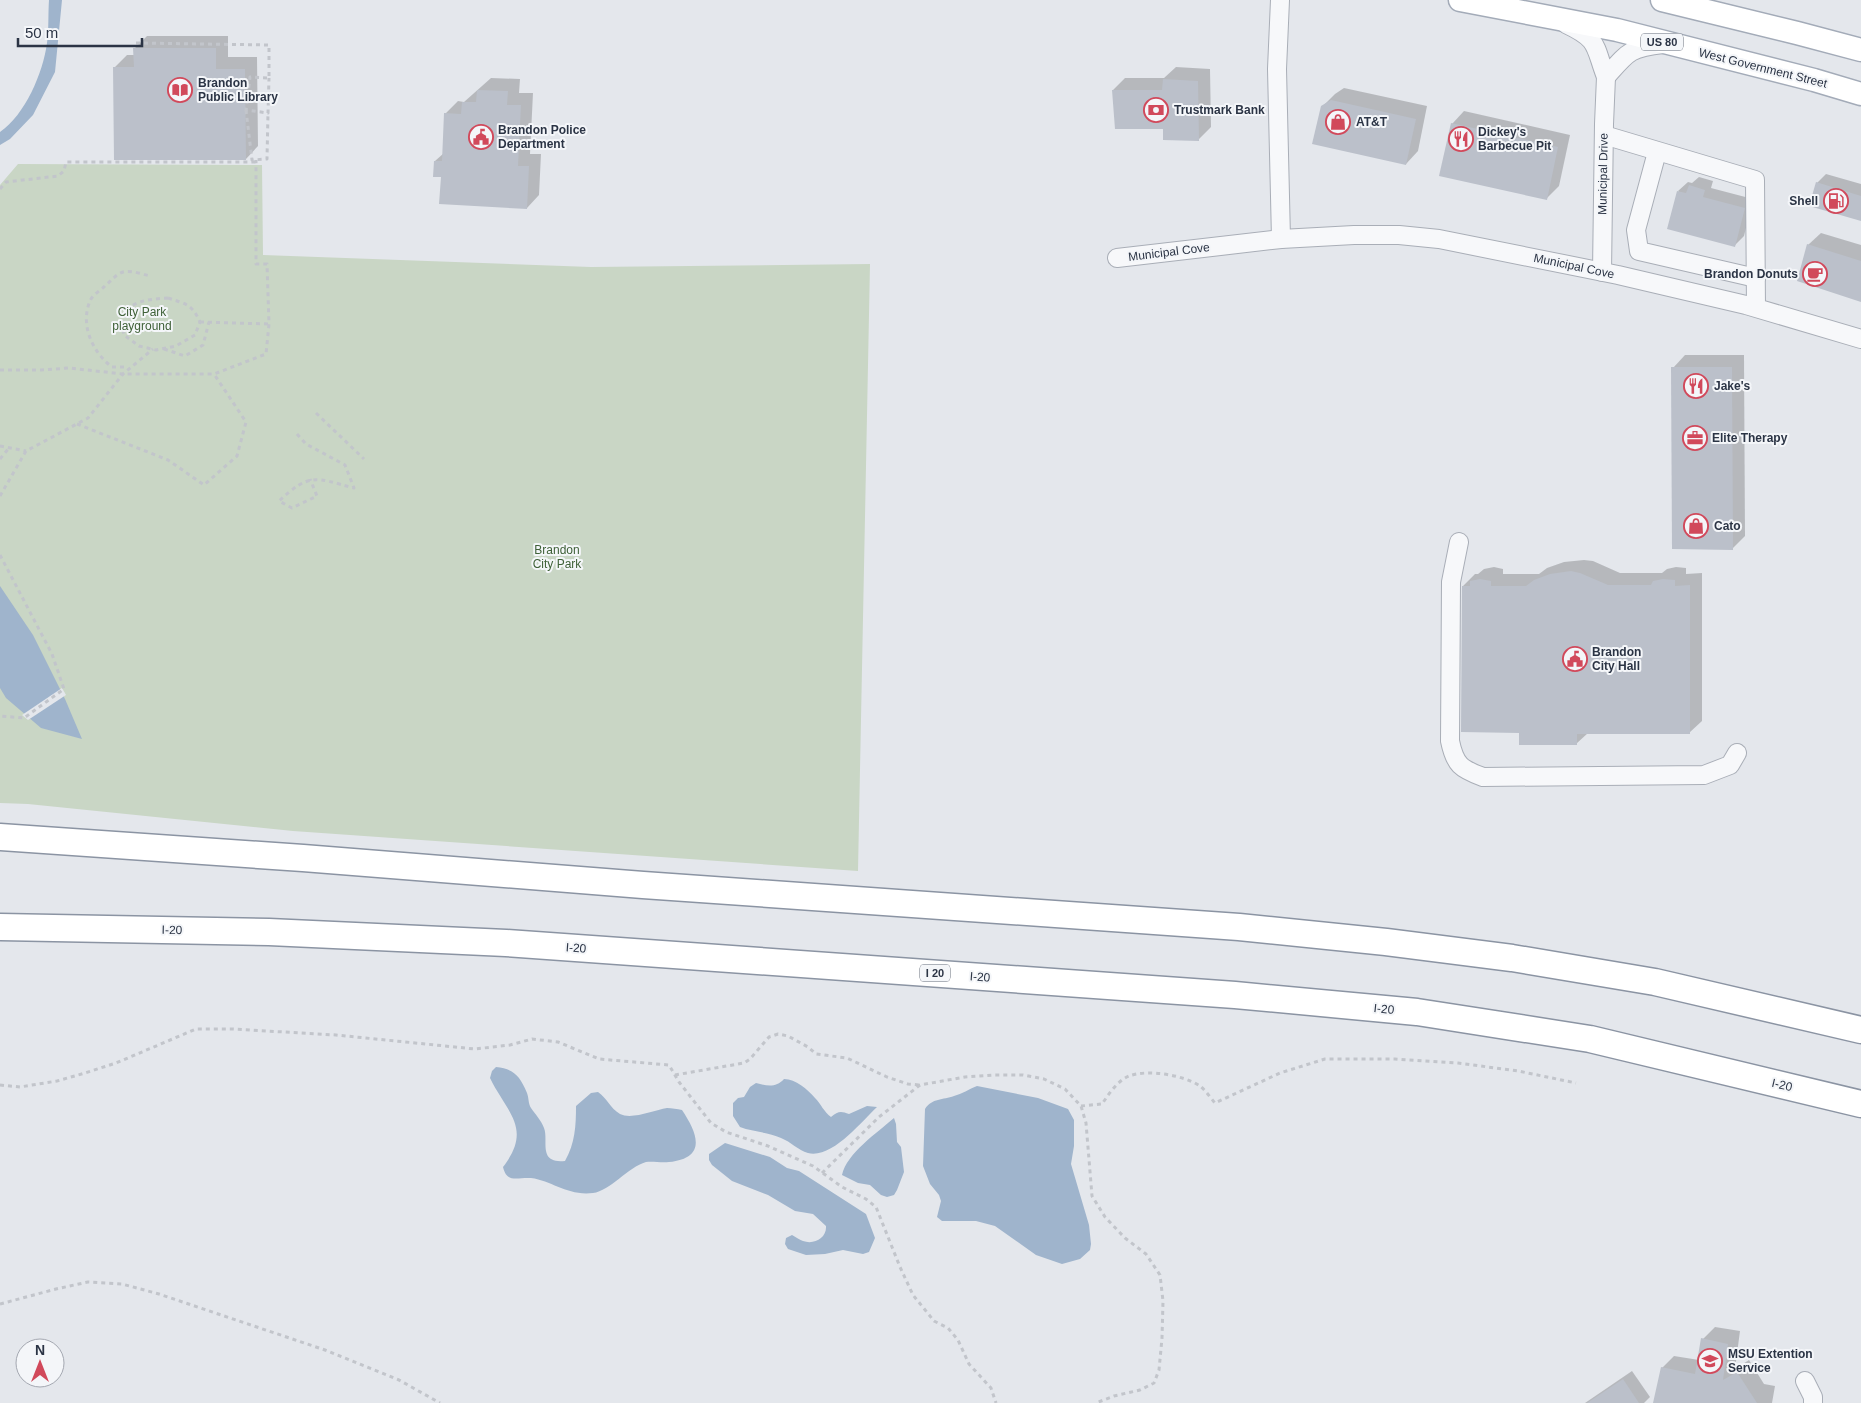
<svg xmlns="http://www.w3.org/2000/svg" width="1861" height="1403" font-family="Arial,sans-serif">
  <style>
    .green { fill: #c9d6c5 }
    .water { fill: #9fb4cc }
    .pier { fill: #e4e7ec }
    .shadow { fill: #0003 }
    .building { fill: #bbc0ca }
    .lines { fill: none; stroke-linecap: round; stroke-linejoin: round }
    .minor-casing { stroke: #a9aeb7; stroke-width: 20 }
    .major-casing { stroke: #a3abb8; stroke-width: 25 }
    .highway-casing { stroke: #8b94a3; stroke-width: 29 }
    .path { stroke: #c2c5cb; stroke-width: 3; stroke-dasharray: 4 4; stroke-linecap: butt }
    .minor { stroke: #f7f8fa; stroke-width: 18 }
    .major { stroke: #fff; stroke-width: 22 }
    .highway { stroke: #fff; stroke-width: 26 }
    .labels { text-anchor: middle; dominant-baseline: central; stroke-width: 4; stroke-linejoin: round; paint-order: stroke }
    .shield { fill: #f4f6f9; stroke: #676e7b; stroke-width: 1 }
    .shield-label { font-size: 11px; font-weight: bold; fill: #2b3445 }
    .street-label { font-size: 12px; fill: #2b3445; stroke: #f4f6f9 }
    .poi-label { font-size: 12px; font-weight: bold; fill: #2b3445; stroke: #f4f6f9; text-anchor: start }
    .park-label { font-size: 12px; fill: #3f6138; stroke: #f4f6f9 }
  </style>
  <rect width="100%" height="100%" fill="#e4e7ec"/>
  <path class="green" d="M18 164 262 165 263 255 591 267 870 264 858 871 293 831 28 804 0 803V185Z"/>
  <g class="water">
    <path d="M49 0H62L55 72 33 115 10 139 0 145V132C25 115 43 73 47 43 49 29 48 14 49 0Z"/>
    <path d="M0 586 33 635 65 699 82 739 41 728 6 698 0 688Z"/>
    <path d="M496 1067C514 1069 520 1076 527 1093 529 1098 528 1103 531 1108 535 1114 541 1120 544 1128 549 1140 537 1164 565 1161 575 1143 576 1126 576 1106L591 1093 598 1092C607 1098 610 1108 620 1114 632 1120 654 1110 667 1108 672 1108 677 1109 682 1110 698 1134 707 1158 669 1162 661 1163 653 1161 646 1162 628 1167 610 1191 593 1193 567 1196 553 1181 531 1178 518 1177 507 1184 503 1167 533 1128 507 1113 490 1078L492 1071Z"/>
    <path d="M784 1079C796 1079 807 1089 815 1098 821 1104 824 1112 831 1117 838 1111 841 1111 849 1114L867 1106 877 1107C861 1122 832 1159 808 1153 798 1150 791 1142 781 1138 768 1132 753 1132 740 1127L733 1116V1103L738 1098 744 1097 750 1087 756 1083C767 1086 776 1088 784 1079Z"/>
    <path d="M977 1086 1038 1098 1068 1109 1074 1120V1146L1071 1164 1089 1225 1091 1244 1090 1250 1080 1259 1062 1264 1036 1255 995 1226 976 1221H942L937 1217 941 1201 939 1195 930 1184 923 1166 925 1109C932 1098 943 1100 954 1096 962 1094 969 1089 977 1086Z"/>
    <path d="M894 1118 896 1124 897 1142 901 1147 904 1172 897 1190 894 1195 887 1197 881 1195 870 1185 858 1183 842 1175C847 1153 877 1133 894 1118Z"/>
    <path d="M725 1143 770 1157 787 1168 799 1171 866 1214 875 1238 869 1252 863 1254 843 1250 825 1254 806 1255 788 1249 785 1244 786 1238 792 1235C796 1237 800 1240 803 1241 814 1245 827 1238 826 1226L813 1214 795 1211 768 1195 732 1181 712 1165 709 1160V1154Z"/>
  </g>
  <path class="pier" d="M62 688 66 695 28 720 22 715Z"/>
  <g class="shadow">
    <path d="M147 36H228V57H257L258 146 246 159 115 67 127 55H135V48Z"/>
    <path d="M1176 67 1210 69 1211 127 1199 139 1164 128 1113 90 1125 78H1164Z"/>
    <path d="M491 78 520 79 519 93H533L530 154H541L539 195 527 208 442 176 435 161 444 153 445 114 458 101 464 102Z"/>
    <path d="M1344 88 1427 106 1418 151 1406 164 1322 107 1335 94Z"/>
    <path d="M1464 111 1570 135 1559 186 1546 199 1452 124Z"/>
    <path d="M1826 174 1861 184V220L1817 183Z"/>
    <path d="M1699 177 1713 181 1711 188 1753 199 1744 236 1735 245 1678 191 1688 182 1692 183Z"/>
    <path d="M1821 233 1861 245V301L1808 245Z"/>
    <path d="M1685 355H1744L1745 536 1732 549 1673 368Z"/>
    <path d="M1584 560 1593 561 1620 573H1662L1667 569 1676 567 1686 568V574L1702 573V721L1689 733H1588L1576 744 1520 731 1463 586 1475 574H1478L1484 569 1494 567 1503 569V574H1539L1547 568 1564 562Z"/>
    <path d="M1715 1327 1740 1331 1735 1369 1749 1360 1764 1384 1775 1386 1772 1403H1655L1662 1368 1674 1356 1699 1360 1703 1339Z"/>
    <path d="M1632 1371 1650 1397 1644 1403H1585Z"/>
  </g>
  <g class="building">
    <path d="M133 48H216V69H245L246 160H114L113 67H134Z"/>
    <path d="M1163 79 1198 81 1199 141 1163 140V129H1115L1112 90H1162Z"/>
    <path d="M477 90 508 91 507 105H521L518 166H529L527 209 439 204 441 177H433L434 161H442L444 113 461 114 462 102H476Z"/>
    <path d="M1331 100 1416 119 1406 165 1312 144 1321 106Z"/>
    <path d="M1451 123 1558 147 1547 200 1439 176Z"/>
    <path d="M1816 182 1861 196V221L1809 206Z"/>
    <path d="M1689 185 1705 190 1703 197 1745 208 1735 247 1667 229 1677 191 1686 193Z"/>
    <path d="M1807 244 1861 261V302L1797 281Z"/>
    <path d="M1671 367H1732L1733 550 1672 549Z"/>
    <path d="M1571 571 1580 573 1608 585H1651L1653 581 1663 579 1675 580V586L1690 585V734H1577V745H1519V733L1461 732 1462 586H1470V581L1480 579 1491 581V586H1526L1534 580 1550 574Z"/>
    <path d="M1701 1338 1728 1344 1723 1380 1737 1372 1757 1403H1653L1661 1367 1695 1374Z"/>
    <path d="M1623 1379 1639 1403H1587Z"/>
  </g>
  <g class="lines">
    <defs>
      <g id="minor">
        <path d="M1280 0 1277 69 1281 239"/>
        <path d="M1566 24C1600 40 1594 46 1606 77 1628 52 1629 48 1663 44"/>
        <path d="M1604 135 1755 180 1756 307"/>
        <path d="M1657 152 1636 230 1639 251 1756 278"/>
        <path d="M1117 258 1281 239 1354 235H1399L1439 239 1618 275 1746 305 1861 339"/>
        <path d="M1602 272 1604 124 1606 77"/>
        <path d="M1459 542 1451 582 1450 741C1455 765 1461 769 1483 777L1704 775 1730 765 1737 753"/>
        <path d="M1805 1381 1813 1397V1403"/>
      </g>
      <g id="major">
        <path d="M1460 0 1617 30 1814 80 1861 94"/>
        <path d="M1662 0 1797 33 1861 50"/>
      </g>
      <g id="highway">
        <path d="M0 837 303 858 643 885 1239 927 1386 942 1512 958 1655 982 1861 1030"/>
        <path d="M0 927 269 932 506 943 1235 995 1417 1012 1590 1039 1861 1104"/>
      </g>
    </defs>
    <use href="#minor" class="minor-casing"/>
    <use href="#major" class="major-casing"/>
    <use href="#highway" class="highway-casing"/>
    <g class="path">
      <path d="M136 43 269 45V78L250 77 246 110 268 113 269 78"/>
      <path d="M246 110 252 160 267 159 268 113"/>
      <path d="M0 189 6 182 58 176 64 171 66 162H256"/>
      <path d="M168 298C186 304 192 304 200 322L195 335 176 346 156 350 139 346 124 335C123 330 122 324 123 319 126 300 153 299 168 298Z"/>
      <path d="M200 322 269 324"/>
      <path d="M164 349 185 356 203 345 209 322"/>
      <path d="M124 367H112C92 352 79 323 91 299 94 294 101 290 105 286 111 281 116 274 123 272 131 270 142 274 150 276"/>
      <path d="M0 370H41L69 368 123 374H214L266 354 269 324 267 264H256V160"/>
      <path d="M316 413 364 459"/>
      <path d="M77 424 168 460 204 485 237 456 246 422 214 374"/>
      <path d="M297 434 306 444 345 465 354 488C316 478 310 472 279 501L292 508 317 496 310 479"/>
      <path d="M0 446 26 451"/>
      <path d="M0 459 9 448"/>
      <path d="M0 496 26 451 88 418 123 374 153 349"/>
      <path d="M0 555 52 654 64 689 24 718 0 716"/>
      <path d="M675 1075 744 1063 750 1059 769 1037 778 1034 788 1036 808 1047 816 1054 847 1058 887 1077 908 1084 920 1085"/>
      <path d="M0 1085 20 1087 57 1081 85 1073 116 1063 196 1029H232L336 1035 475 1049 510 1045 532 1039 558 1042 599 1059 669 1065 679 1082 711 1123 726 1132 768 1146 813 1166 842 1187 866 1199 876 1207 900 1267 913 1295 934 1321 948 1328 958 1340 969 1364 991 1388 996 1403"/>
      <path d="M1081 1106 1102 1104C1109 1094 1117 1081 1129 1076 1147 1069 1184 1075 1200 1086 1205 1090 1210 1097 1215 1103L1280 1073 1325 1059H1395L1458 1063 1518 1071 1576 1083"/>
      <path d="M822 1173 879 1117 920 1085 965 1077 994 1075H1023L1044 1079 1065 1089 1081 1106 1086 1123 1092 1196 1105 1217 1125 1238 1146 1254 1160 1275 1163 1301 1162 1338 1159 1370 1154 1383 1140 1390 1114 1396 1096 1403"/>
      <path d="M0 1304 56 1289 88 1282 122 1284 159 1294 325 1350 399 1380 440 1403"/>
    </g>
    <use href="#minor" class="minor"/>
    <use href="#major" class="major"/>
    <use href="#highway" class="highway"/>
  </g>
  <defs>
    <symbol id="library-ring" viewBox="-11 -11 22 22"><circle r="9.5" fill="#f4f6f9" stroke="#d1495b" stroke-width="1.5"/><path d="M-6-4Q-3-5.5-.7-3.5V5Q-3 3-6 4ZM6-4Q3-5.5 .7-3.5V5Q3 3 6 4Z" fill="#d1495b"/></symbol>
    <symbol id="bank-ring" viewBox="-11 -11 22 22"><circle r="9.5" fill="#f4f6f9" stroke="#d1495b" stroke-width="1.5"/><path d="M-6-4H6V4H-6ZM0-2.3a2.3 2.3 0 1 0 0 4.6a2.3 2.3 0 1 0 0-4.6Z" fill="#d1495b"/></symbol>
    <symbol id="shop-ring" viewBox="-11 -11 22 22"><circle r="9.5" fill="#f4f6f9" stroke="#d1495b" stroke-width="1.5"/><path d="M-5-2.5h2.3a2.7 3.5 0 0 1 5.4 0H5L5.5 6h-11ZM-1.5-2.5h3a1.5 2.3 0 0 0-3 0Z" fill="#d1495b"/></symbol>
    <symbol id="civic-ring" viewBox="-11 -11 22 22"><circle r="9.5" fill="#f4f6f9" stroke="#d1495b" stroke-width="1.5"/><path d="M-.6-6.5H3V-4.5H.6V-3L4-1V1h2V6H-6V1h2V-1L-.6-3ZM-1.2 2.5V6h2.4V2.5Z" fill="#d1495b"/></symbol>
    <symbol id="restaurant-ring" viewBox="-11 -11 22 22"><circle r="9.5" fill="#f4f6f9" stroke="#d1495b" stroke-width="1.5"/><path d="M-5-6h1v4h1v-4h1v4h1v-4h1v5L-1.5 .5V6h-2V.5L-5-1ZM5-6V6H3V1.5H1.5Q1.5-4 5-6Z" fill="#d1495b"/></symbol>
    <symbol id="fuel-ring" viewBox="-11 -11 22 22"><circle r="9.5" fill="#f4f6f9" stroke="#d1495b" stroke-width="1.5"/><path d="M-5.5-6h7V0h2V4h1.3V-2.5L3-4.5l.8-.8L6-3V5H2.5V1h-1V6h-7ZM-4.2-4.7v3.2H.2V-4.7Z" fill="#d1495b"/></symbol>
    <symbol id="cafe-ring" viewBox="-11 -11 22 22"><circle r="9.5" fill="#f4f6f9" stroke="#d1495b" stroke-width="1.5"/><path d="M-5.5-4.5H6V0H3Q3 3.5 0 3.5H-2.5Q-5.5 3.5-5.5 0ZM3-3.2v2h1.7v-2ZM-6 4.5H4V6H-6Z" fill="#d1495b"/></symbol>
    <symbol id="office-ring" viewBox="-11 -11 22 22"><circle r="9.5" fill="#f4f6f9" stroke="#d1495b" stroke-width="1.5"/><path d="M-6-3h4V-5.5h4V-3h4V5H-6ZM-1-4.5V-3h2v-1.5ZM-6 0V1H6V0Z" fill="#d1495b"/></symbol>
    <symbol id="university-ring" viewBox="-11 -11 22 22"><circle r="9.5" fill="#f4f6f9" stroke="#d1495b" stroke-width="1.5"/><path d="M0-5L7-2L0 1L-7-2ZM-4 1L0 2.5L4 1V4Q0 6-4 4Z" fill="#d1495b"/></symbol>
  </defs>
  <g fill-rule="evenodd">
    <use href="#library-ring" x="166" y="76" width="28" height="28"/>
    <use href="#bank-ring" x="1142" y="96" width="28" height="28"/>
    <use href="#shop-ring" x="1324" y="108" width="28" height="28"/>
    <use href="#civic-ring" x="467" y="123" width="28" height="28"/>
    <use href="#restaurant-ring" x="1447" y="125" width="28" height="28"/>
    <use href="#fuel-ring" x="1822" y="187" width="28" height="28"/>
    <use href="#cafe-ring" x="1801" y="260" width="28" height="28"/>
    <use href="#restaurant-ring" x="1682" y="372" width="28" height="28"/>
    <use href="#office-ring" x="1681" y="424" width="28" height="28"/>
    <use href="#shop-ring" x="1682" y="512" width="28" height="28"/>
    <use href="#civic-ring" x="1561" y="645" width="28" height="28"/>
    <use href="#university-ring" x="1696" y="1347" width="28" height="28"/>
  </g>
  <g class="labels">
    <g class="shield">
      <rect x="1641" y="33.5" width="42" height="17" rx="4"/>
      <rect x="920" y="964.5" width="30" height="17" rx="4"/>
    </g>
    <g class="shield-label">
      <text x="1662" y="42">US 80</text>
      <text x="935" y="973">I 20</text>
    </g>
    <g class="street-label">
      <text transform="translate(1763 68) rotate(14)">West Government Street</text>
      <text transform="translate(1603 174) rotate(-89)">Municipal Drive</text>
      <text transform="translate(1169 252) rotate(-7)">Municipal Cove</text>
      <text transform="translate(1574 266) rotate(12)">Municipal Cove</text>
      <text transform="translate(172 930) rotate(1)">I-20</text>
      <text transform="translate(576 948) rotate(4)">I-20</text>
      <text transform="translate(980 977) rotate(4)">I-20</text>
      <text transform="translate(1384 1009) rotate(6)">I-20</text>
      <text transform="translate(1782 1085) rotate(13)">I-20</text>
    </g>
    <g class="poi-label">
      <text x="198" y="83">Brandon<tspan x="198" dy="14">Public Library</tspan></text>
      <text x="1174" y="110">Trustmark Bank</text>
      <text x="1356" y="122">AT&amp;T</text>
      <text x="498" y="130">Brandon Police<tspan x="498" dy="14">Department</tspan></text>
      <text x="1478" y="132">Dickey's<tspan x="1478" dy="14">Barbecue Pit</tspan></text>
      <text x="1818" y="201" text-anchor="end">Shell</text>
      <text x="1798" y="274" text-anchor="end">Brandon Donuts</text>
      <text x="1714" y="386">Jake's</text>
      <text x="1712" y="438">Elite Therapy</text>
      <text x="1714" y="526">Cato</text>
      <text x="1592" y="652">Brandon<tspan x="1592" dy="14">City Hall</tspan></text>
      <text x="1728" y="1354">MSU Extention<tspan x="1728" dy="14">Service</tspan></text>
    </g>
    <g class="park-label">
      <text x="142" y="312">City Park<tspan x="142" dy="14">playground</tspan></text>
      <text x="557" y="550">Brandon<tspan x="557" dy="14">City Park</tspan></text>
    </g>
  </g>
  <g transform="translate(40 1363)"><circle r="24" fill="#f4f6f9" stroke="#a4a8b1"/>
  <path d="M0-4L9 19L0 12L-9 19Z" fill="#d1495b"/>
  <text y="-8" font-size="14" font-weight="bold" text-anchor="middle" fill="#2b3445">N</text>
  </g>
  <path d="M18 38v8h124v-8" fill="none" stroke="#2b3445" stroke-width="2.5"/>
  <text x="25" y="38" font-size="15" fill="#2b3445" stroke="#f4f6f9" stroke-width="4" paint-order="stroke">50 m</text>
</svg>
